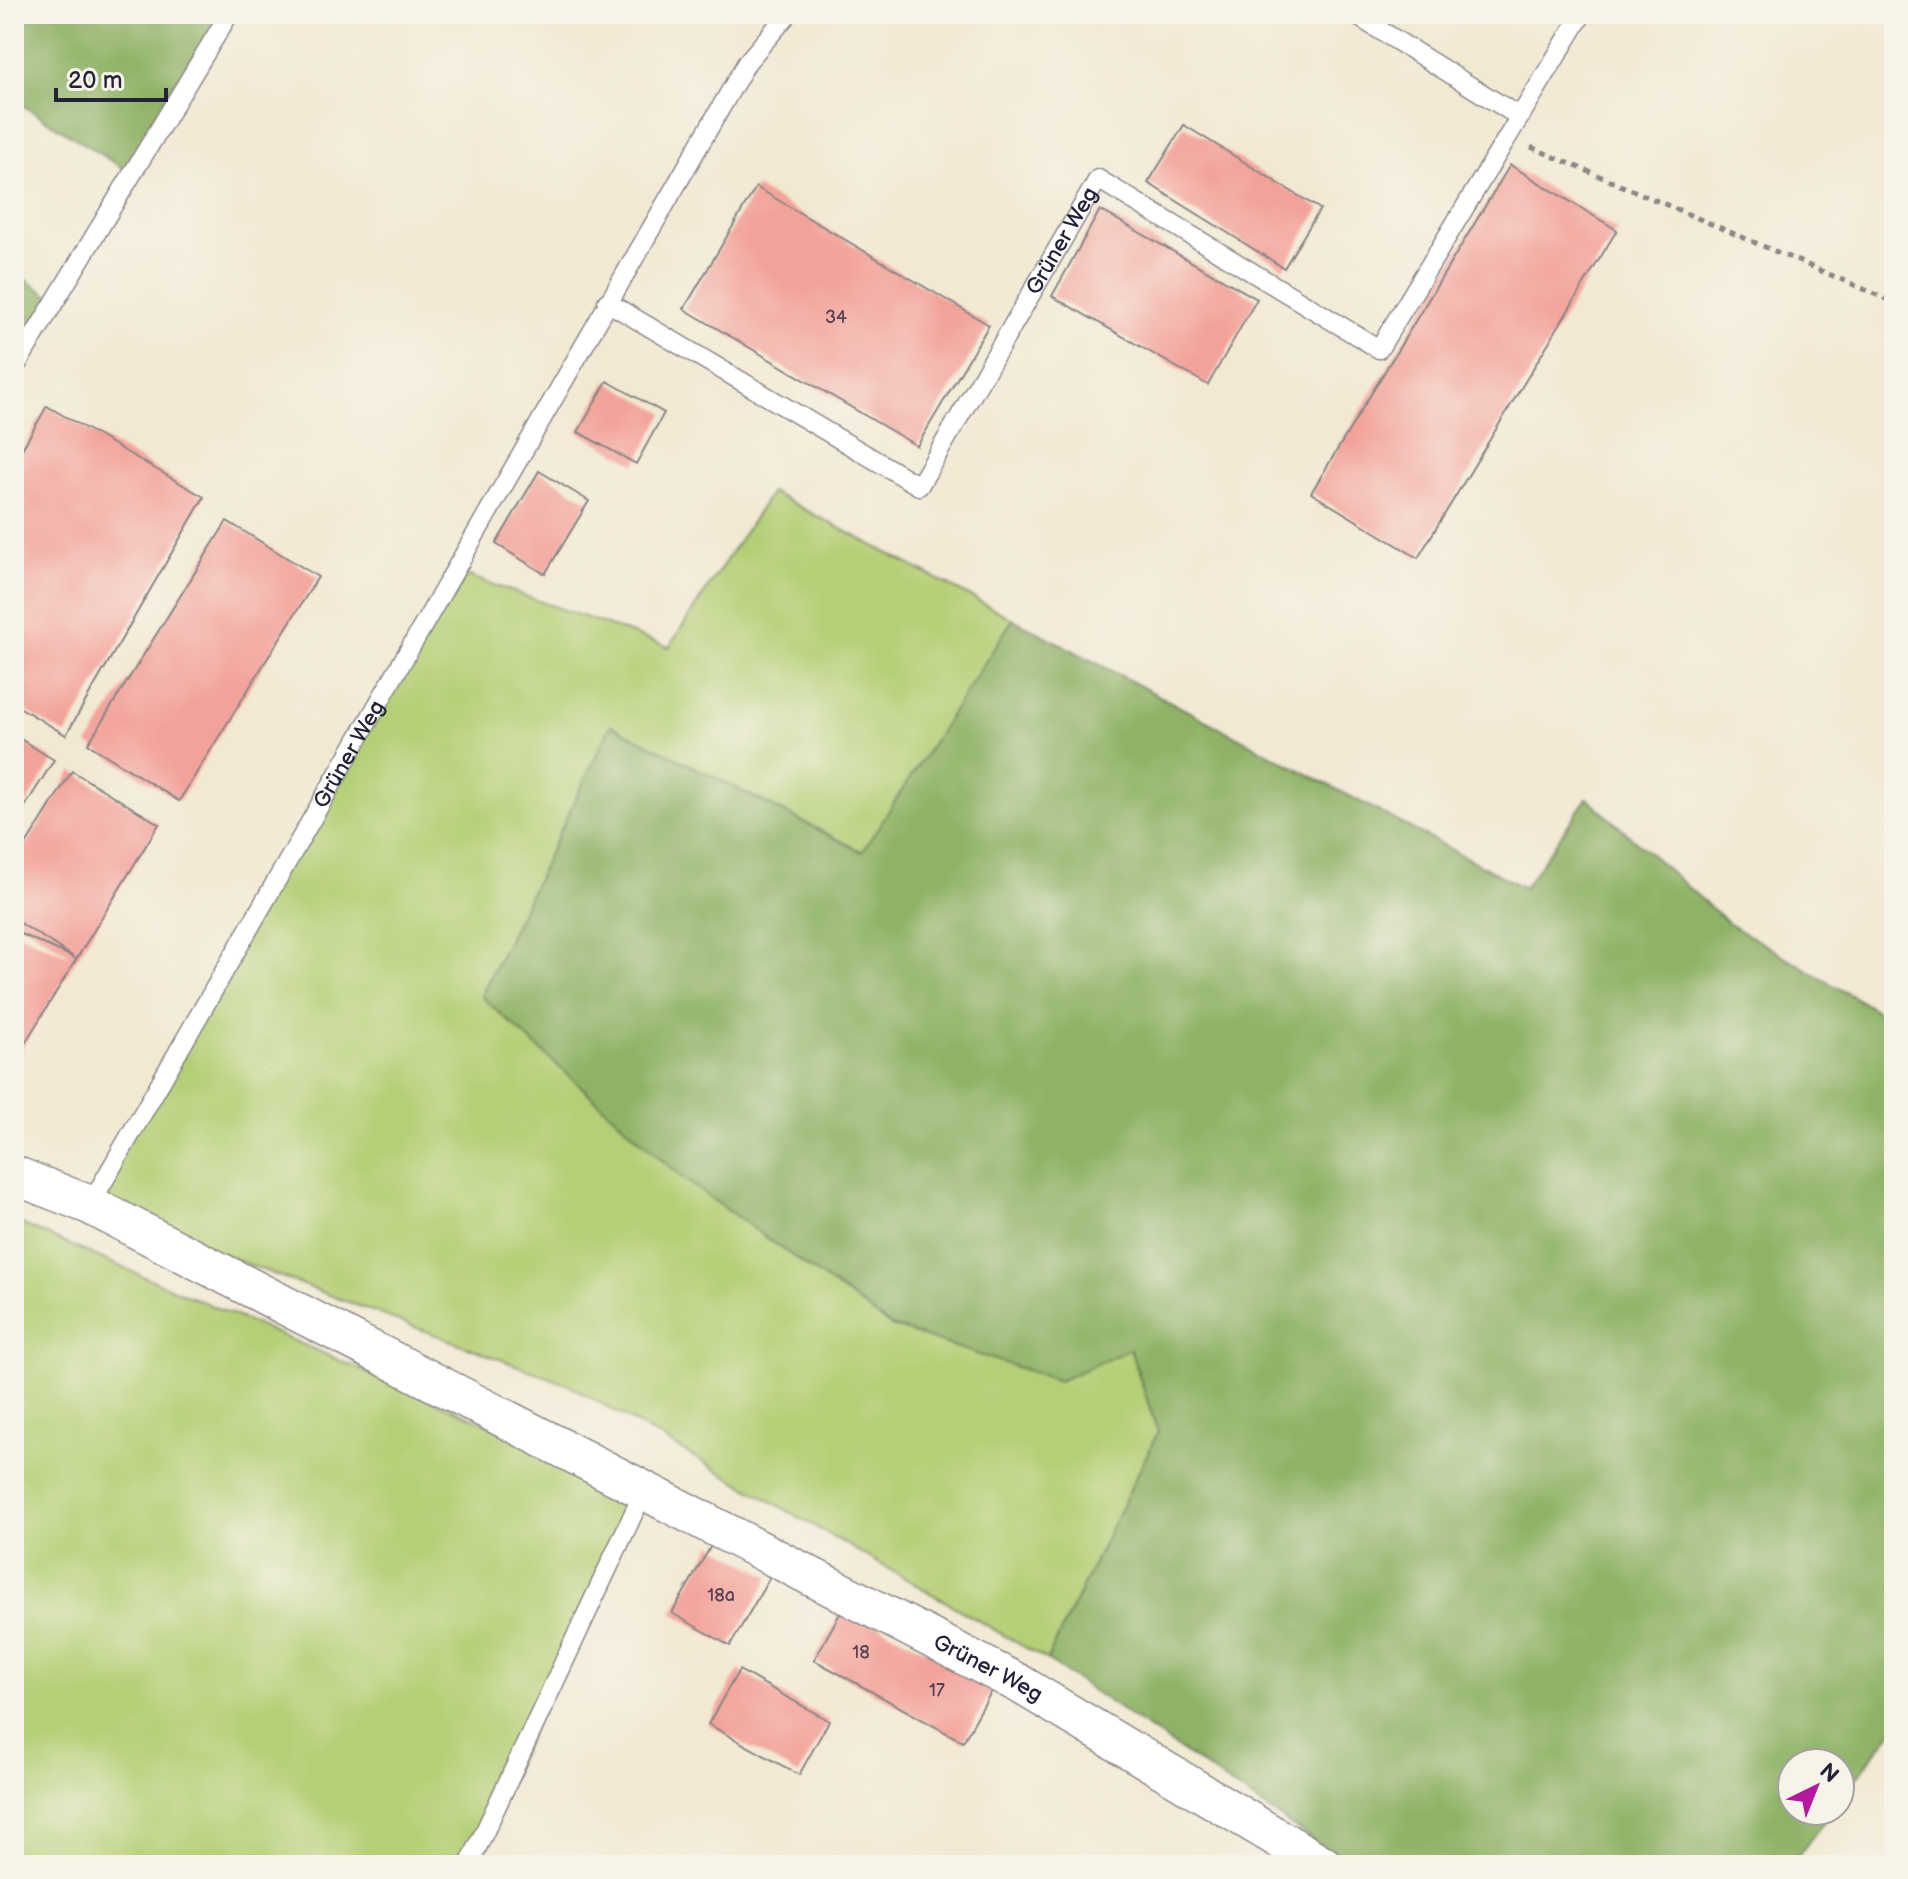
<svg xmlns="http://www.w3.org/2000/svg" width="1908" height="1879" font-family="'Balsamiq Sans',sans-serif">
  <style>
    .green { fill: #b4cf75; stroke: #6b7858; stroke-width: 2 }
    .forest { fill: #8fb266; stroke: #586a50; stroke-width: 2 }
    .building { fill: #f3a29a }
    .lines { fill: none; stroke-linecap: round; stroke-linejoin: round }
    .service-casing { stroke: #8a8687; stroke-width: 21 }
    .minor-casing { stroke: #8a8687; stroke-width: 41 }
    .path { stroke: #8a8687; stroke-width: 5; stroke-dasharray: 6 6; stroke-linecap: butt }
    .service { stroke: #fff; stroke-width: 18 }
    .minor { stroke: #fff; stroke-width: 38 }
    .labels { text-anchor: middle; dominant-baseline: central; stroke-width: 8; stroke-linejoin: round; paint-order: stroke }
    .number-label { font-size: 18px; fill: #564253 }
    .street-label { font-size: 22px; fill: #22223b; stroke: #f7f3e8 }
  </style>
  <rect width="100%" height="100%" fill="#f7f3e8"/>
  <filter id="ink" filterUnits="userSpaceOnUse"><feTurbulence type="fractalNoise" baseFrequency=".0125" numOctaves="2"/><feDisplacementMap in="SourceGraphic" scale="16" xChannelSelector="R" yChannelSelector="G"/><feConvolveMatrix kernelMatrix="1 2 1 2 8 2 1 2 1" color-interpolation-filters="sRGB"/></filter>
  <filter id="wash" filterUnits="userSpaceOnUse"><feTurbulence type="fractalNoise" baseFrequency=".006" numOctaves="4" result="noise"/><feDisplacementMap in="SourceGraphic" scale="32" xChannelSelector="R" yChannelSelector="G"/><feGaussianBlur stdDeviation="1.8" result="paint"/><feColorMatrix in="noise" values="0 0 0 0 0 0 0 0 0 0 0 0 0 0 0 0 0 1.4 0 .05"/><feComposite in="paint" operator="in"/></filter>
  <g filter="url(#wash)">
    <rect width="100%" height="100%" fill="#f2e9d3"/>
    <g class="green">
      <path d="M771 492 1013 619 863 852 611 725 481 996 681 1177 891 1326 1130 1349 1158 1432 1047 1660 569 1385 90 1205 454 571 669 647Z"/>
      <path d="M14 1221 644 1491 469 1865H14Z"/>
    </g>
    <g class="forest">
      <path d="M14 14H229L131 173 14 100Z"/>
      <path d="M14 272 54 299 14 345Z"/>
      <path d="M1013 619 1524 888 1587 798 1728 923 1894 1021V1728L1840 1800V1763H1792V1811H1832L1791 1865H1350L1047 1660 1158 1432 1130 1349 1059 1381 891 1326 681 1177 481 996 611 725 862 852Z"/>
    </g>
    <g id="blocks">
      <g class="building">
        <path d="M1184 125 1320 209 1284 268 1148 183Z"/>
        <path d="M1510 165 1617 230 1418 558 1311 493Z"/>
        <path d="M756 187 989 325 917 446 684 309Z"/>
        <path d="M1100 210 1257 299 1208 385 1052 296Z"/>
        <path d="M607 381 664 413 636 464 578 432Z"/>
        <path d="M47 406 204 497 66 735 14 704V463Z"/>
        <path d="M539 471 589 501 545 574 496 544Z"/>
        <path d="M227 521 318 577 179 801 88 744Z"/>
        <path d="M14 735 54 760 14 824Z"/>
        <path d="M72 771 159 824 14 1061V931L75 958 14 919V864Z"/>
        <path d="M712 1544 770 1577 730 1646 672 1613Z"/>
        <path d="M843 1608 995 1685 963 1742 814 1660Z"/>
        <path d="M739 1670 829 1721 799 1775 708 1724Z"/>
      </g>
    </g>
  </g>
  <g filter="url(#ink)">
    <use href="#blocks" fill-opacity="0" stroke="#8a8687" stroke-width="2"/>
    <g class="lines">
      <defs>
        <g id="service">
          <path d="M1354 14 1520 117"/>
          <path id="s1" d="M607 302 919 486 1098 179 1379 349 1582 14"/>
          <path d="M14 369 229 14"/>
          <path id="s2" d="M90 1205 747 62 788 14"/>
          <path d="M469 1865 644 1491"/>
        </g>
        <g id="minor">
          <path id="s3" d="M14 1175 90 1205 1018 1683 1323 1865"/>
        </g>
      </defs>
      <use href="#service" class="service-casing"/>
      <use href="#minor" class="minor-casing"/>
      <path class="path" d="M1531 147 1894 302"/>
      <use href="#service" class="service"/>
      <use href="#minor" class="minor"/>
    </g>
  </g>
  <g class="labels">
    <g class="number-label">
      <text x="836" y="317">34</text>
      <text x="721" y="1595">18a</text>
      <text x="861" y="1652">18</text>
      <text x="937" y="1690">17</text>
    </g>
    <g class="street-label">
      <text stroke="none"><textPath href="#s1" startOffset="646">Grüner Weg</textPath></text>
      <text stroke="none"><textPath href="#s2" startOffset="520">Grüner Weg</textPath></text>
      <text stroke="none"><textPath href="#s3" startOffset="1092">Grüner Weg</textPath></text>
    </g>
  </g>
  <rect width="1908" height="1879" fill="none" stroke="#f7f3e8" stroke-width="48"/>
  <g transform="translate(1816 1787) rotate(43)"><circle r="38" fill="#f7f3e8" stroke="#a29fa3" stroke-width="2"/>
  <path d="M0-6L14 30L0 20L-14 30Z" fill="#b5179e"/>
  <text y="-12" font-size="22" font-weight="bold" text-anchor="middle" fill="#22223b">N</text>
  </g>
  <path d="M56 88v12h110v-12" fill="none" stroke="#22223b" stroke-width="4"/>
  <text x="68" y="88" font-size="24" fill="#22223b" stroke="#f7f3e8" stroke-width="6" paint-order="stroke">20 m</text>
</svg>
